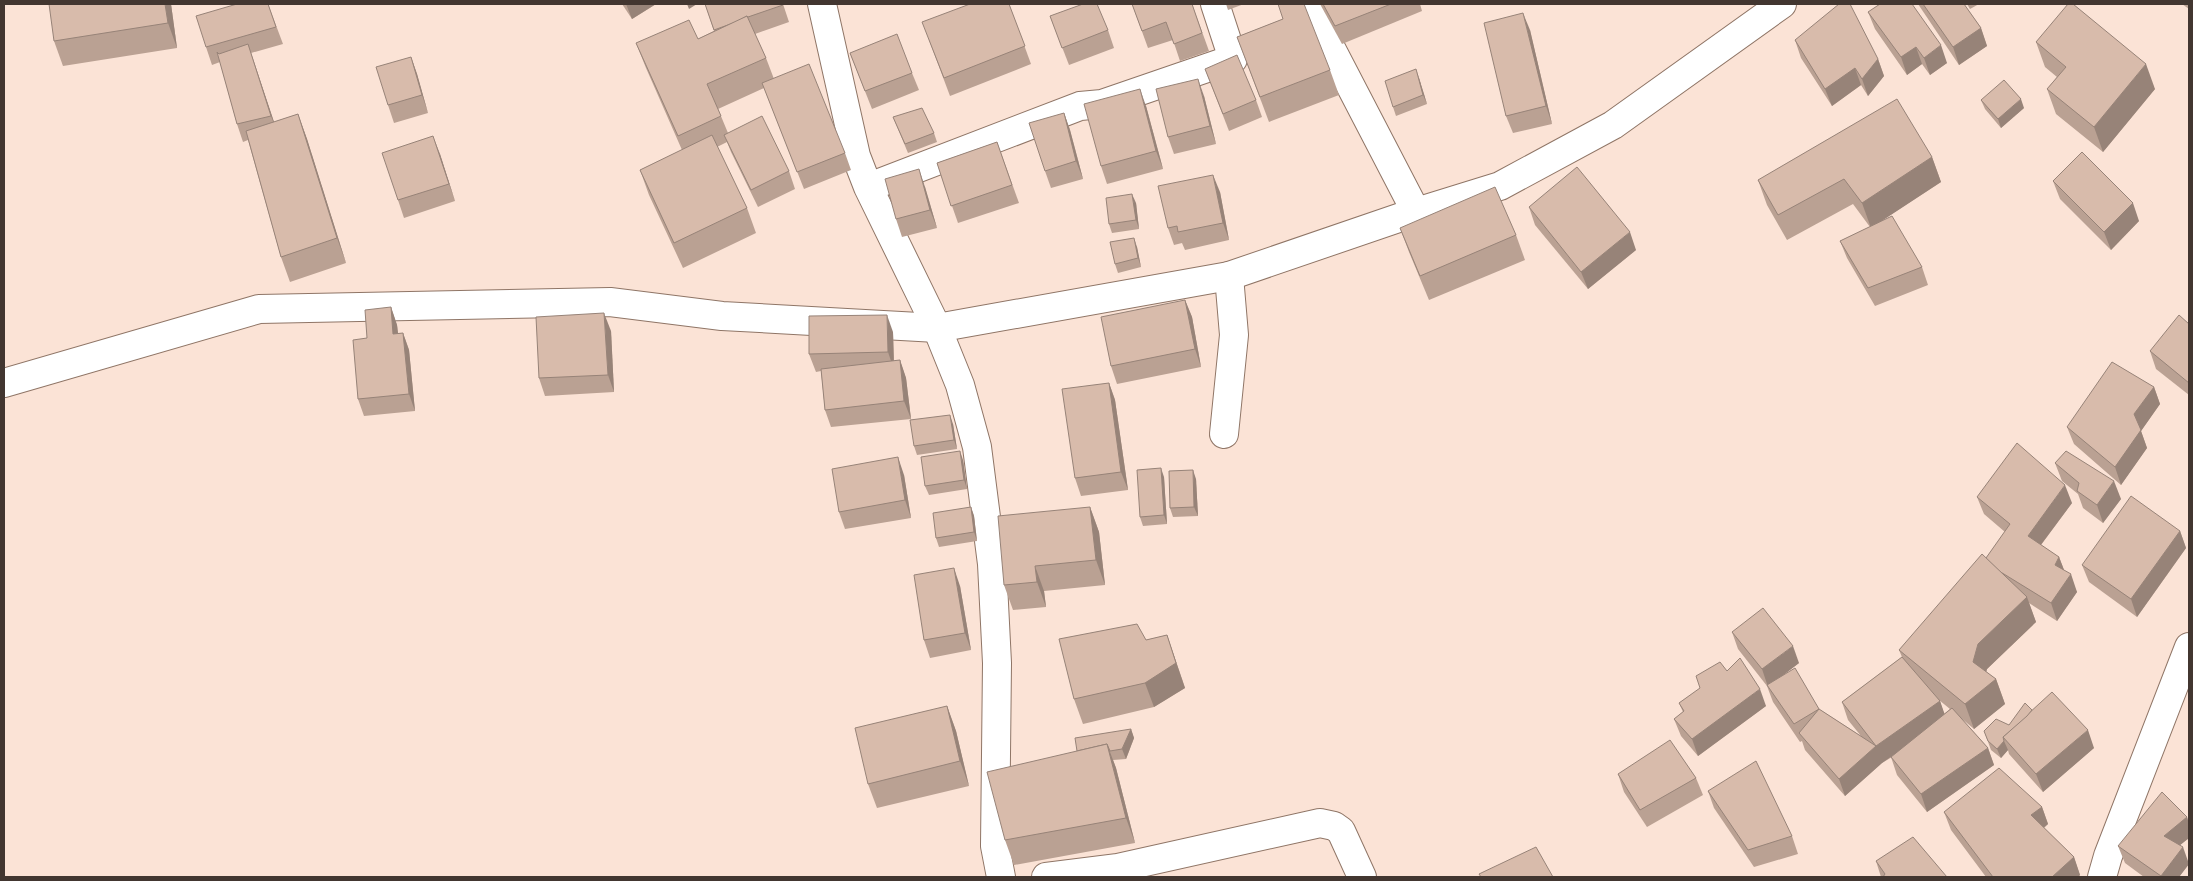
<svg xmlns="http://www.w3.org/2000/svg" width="2193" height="881" font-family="'Titillium Web',sans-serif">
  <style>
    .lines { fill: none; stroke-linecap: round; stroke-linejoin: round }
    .minor-casing { stroke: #8f7566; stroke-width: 30 }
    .minor { stroke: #fff; stroke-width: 28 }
    .wall { fill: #baa193; fill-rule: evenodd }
    .shaded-wall { fill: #978378 }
    .building { fill: #d8bbab; stroke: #978378 }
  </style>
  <rect width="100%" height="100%" fill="#fbe3d6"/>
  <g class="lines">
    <defs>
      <g id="minor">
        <path d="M822 4 856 156 868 187 937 328 960 385 977 447 992 564 997 663 995 846 1001 877"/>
        <path d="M1308 4 1416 212"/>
        <path d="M869 187 1080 106 1102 104 1233 59 1215 4"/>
        <path d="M4 383 259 309 610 302 722 316 937 328 1229 276 1416 212 1500 186 1613 125 1782 4"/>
        <path d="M1224 434 1234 335 1229 276"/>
        <path d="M1046 877 1118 868 1320 823 1334 826 1341 831 1362 877"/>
        <path d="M2102 877 2108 856 2189 647"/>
      </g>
    </defs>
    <use href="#minor" class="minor-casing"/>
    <use href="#minor" class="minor"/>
  </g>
  <g class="wall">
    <path d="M171 4 177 48 63 66 54 41Z"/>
    <path d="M268 4 283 44 251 53 274 122 298 114 307 139 346 263 290 282 281 257 248 140 243 142 237 124 220 62 212 65 206 47Z"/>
    <path d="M622 4H656L632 19Z"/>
    <path d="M705 4H783L789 22 755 34 766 58 774 79 845 153 851 170 804 189 764 88 718 109 728 133 789 171 795 189 758 207 731 152 727 142 717 147 747 208 756 233 683 268 649 195 640 170 682 150 646 68 636 43 698 39 714 31Z"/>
    <path d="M1009 4 1031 64 950 96 929 40Z"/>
    <path d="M1132 4H1192L1209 51 1180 61 1173 40 1148 48Z"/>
    <path d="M1226 4H1244L1228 10Z"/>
    <path d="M1320 4H1420L1422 11 1342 44Z"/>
    <path d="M1918 4H1964L1981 28 1987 46 1959 65Z"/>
    <path d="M1967 4H1979L1970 9Z"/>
    <path d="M2182 4H2189V9Z"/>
    <path d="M1868 12 1947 63 1930 75 1922 64 1907 75 1875 29Z"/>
    <path d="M1050 16 1108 30 1114 48 1069 65Z"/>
    <path d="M1283 19 1330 70 1339 95 1269 122 1237 37Z"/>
    <path d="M1530 30 1552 124 1513 133 1506 116Z"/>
    <path d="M1795 40 1878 59 1884 76 1868 96 1861 85 1832 106 1801 58Z"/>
    <path d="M2036 42 2155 89 2103 152 2056 114 2047 89 2057 77 2045 67Z"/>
    <path d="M850 53 912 73 919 90 872 109Z"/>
    <path d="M411 57 417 74 428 113 394 123 388 105Z"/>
    <path d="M1205 69 1256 100 1262 117 1229 131Z"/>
    <path d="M1419 78 1427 104 1396 116 1393 107Z"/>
    <path d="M1204 96 1216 144 1174 154 1168 137Z"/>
    <path d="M1981 100 2024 108 2001 128 1985 109Z"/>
    <path d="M1146 106 1163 169 1107 184 1101 166Z"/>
    <path d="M1064 113 1070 130 1083 179 1051 188 1045 171Z"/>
    <path d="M893 117 934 133 937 142 908 153Z"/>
    <path d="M997 142 1019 203 958 223 937 163Z"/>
    <path d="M440 154 455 201 404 218 398 200Z"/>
    <path d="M1932 157 1941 182 1878 223 1922 267 1928 285 1875 306 1847 258 1840 241 1870 227 1853 204 1787 240 1767 205 1758 180Z"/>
    <path d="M2053 181 2139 221 2111 250 2060 199Z"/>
    <path d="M925 187 937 228 902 237 896 219Z"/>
    <path d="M1220 192 1229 240 1185 250 1182 243 1174 245 1168 228Z"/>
    <path d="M1136 203 1139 229 1112 233 1109 224Z"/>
    <path d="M1529 207 1636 250 1588 289 1535 225Z"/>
    <path d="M1400 228 1516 235 1525 260 1429 300 1409 252Z"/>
    <path d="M1137 247 1141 267 1118 273 1115 264Z"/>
    <path d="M1185 300 1192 317 1201 367 1117 384 1111 366Z"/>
    <path d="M391 307 397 325 398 333H403L409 350 415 411 364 416 358 399 367 338Z"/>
    <path d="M2189 324V395L2156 369 2150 351Z"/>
    <path d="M611 331 614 392 545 396 539 378Z"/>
    <path d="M893 332 894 361 900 360 906 378 911 419 831 427 825 410 821 371 816 372 809 354Z"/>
    <path d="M1109 383 1115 400 1128 490 1081 496 1075 478Z"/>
    <path d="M2154 387 2160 404 2141 431 2147 448 2121 485 2074 444 2067 427Z"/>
    <path d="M953 424 957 449 917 455 914 446Z"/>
    <path d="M963 460 967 489 929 495 925 486Z"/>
    <path d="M2055 463 2121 499 2103 523 2083 508 2078 494 2062 481Z"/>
    <path d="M904 475 911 518 845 529 839 512Z"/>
    <path d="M1164 477 1167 524 1143 526 1140 517Z"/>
    <path d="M1196 479 1198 516 1173 517 1170 508Z"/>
    <path d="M1977 497 2072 503 2041 545 2059 557 2064 570 2077 592 2057 621 2029 603 2036 622 1987 669 1986 672 1996 679 2005 704 1974 729 1961 718 1988 748 1994 765 1927 812 1897 775 1891 757H1892L1882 763 1845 796 1805 750 1802 741 1800 742 1773 702 1767 686 1738 649 1732 632 1799 663 1783 675 1819 709 1861 736 1848 720 1842 702 1902 657 1899 650 1986 558 2005 532 1984 514ZM1939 700 1950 709 1944 714 1940 701Z"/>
    <path d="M971 507 974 516 977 541 939 547 936 538Z"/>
    <path d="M1090 507 1099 532 1105 585 1044 591 1046 607 1013 610 1004 585Z"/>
    <path d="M2180 531 2186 548 2137 617 2089 582 2082 565Z"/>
    <path d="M960 586 971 650 930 658 924 640Z"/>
    <path d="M1167 635 1185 688 1154 707 1083 724 1074 699 1146 640Z"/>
    <path d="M1727 671 1766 706 1698 756 1681 736 1674 719 1683 712 1679 703Z"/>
    <path d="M947 706 956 731 969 786 877 808 868 784Z"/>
    <path d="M2032 710 2094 748 2043 792 2009 754 2008 750 2001 758 1991 750 1984 731 2009 725Z"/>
    <path d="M1131 729 1134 738 1126 759 1113 760 1116 768 1135 843 1014 865 1005 840 1077 751Z"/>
    <path d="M1618 774 1696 778 1703 795 1647 827 1624 792Z"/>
    <path d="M1708 791 1792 836 1798 854 1754 867 1714 808Z"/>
    <path d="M2042 807 2048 824 2044 828 2074 857 2080 875 2078 877H1986L1951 830 1944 812Z"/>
    <path d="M2187 817 2189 824V838L2180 845 2189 864 2179 877H2144L2125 863 2118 846Z"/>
    <path d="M1876 861 1947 877H1881Z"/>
  </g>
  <g class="shaded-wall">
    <path d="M165 4H171L177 48 168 23Z"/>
    <path d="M626 4H656L632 19Z"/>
    <path d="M687 4H697L689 9Z"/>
    <path d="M1523 13 1530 30 1552 124 1546 106Z"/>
    <path d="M1981 28 1987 46 1959 65 1953 47Z"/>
    <path d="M248 44 278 134 271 116Z"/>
    <path d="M1941 45 1947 63 1930 75 1924 58Z"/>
    <path d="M1916 47 1922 64 1907 75 1901 57Z"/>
    <path d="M411 57 417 74 428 113 422 95Z"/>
    <path d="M1878 59 1884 76 1868 96 1862 79Z"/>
    <path d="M2146 64 2155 89 2103 152 2094 127Z"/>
    <path d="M1855 68 1861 85 1832 106 1825 89Z"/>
    <path d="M1416 69 1419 78 1427 104 1423 95Z"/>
    <path d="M1198 79 1204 96 1216 144 1210 126Z"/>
    <path d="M1140 89 1146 106 1163 169 1156 151Z"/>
    <path d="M2021 99 2024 108 2001 128 1998 119Z"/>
    <path d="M1064 113 1070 130 1083 179 1076 161Z"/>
    <path d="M298 114 307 139 346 263 337 238Z"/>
    <path d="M433 136 440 154 455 201 449 184Z"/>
    <path d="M1932 157 1941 182 1871 228 1862 203Z"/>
    <path d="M919 169 925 187 937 228 930 210Z"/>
    <path d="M1213 175 1220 192 1229 240 1223 223Z"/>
    <path d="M1132 194 1136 203 1139 229 1136 220Z"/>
    <path d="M2133 203 2139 221 2111 250 2104 232Z"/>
    <path d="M1630 232 1636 250 1588 289 1581 272Z"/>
    <path d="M1134 238 1137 247 1141 267 1138 258Z"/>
    <path d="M1185 300 1192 317 1201 367 1195 349Z"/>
    <path d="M391 307 397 325 400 351 393 334Z"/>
    <path d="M604 313 611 331 614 392 608 375Z"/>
    <path d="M887 315 893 332 894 370 888 352Z"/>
    <path d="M403 333 409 350 415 411 409 394Z"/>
    <path d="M900 360 906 378 911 419 904 401Z"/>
    <path d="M1109 383 1115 400 1128 490 1121 472Z"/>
    <path d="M2154 387 2160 404 2141 431 2147 448 2121 485 2115 467 2134 414Z"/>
    <path d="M950 415 953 424 957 449 954 440Z"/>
    <path d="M960 451 963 460 967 489 964 480Z"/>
    <path d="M898 457 904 475 911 518 905 500Z"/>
    <path d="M1161 468 1164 477 1167 524 1164 515Z"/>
    <path d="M1193 470 1196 479 1198 516 1194 507Z"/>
    <path d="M2114 481 2121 499 2103 523 2097 505Z"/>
    <path d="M2065 485 2072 503 2034 554 2028 536Z"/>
    <path d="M971 507 974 516 977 541 974 532Z"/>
    <path d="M1090 507 1099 532 1105 585 1096 560Z"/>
    <path d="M2180 531 2186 548 2137 617 2131 599Z"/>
    <path d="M2059 557 2066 575 2055 565Z"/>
    <path d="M1035 566 1044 591 1046 607 1037 582Z"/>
    <path d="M954 568 960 586 971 650 965 633Z"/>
    <path d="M2071 574 2077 592 2057 621 2051 603Z"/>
    <path d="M2027 597 2036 622 1987 669 1982 687 1973 662 1978 644Z"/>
    <path d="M1167 635 1185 688 1154 707 1145 683Z"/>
    <path d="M1793 646 1799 663 1768 687 1762 669Z"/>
    <path d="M1996 679 2005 704 1974 729 1965 704Z"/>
    <path d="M1760 689 1766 706 1698 756 1692 739Z"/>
    <path d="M1940 701 1946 718 1882 763 1845 796 1839 779 1876 746Z"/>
    <path d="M947 706 956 731 969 786 960 761Z"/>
    <path d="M1131 729 1134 738 1126 759 1122 749Z"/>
    <path d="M2088 730 2094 748 2043 792 2036 774Z"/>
    <path d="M2004 741 2008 750 2001 758 1997 749Z"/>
    <path d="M1107 744 1116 768 1135 843 1126 818Z"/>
    <path d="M1988 748 1994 765 1927 812 1921 794Z"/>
    <path d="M2042 807 2048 824 2037 833 2031 815Z"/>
    <path d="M2187 817 2189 824V838L2170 853 2164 836Z"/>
    <path d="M2183 847 2189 864 2179 877H2161V876Z"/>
    <path d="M2074 857 2080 875 2078 877H2052Z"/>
  </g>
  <g class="building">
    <path d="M49 4H165L168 23 54 41Z"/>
    <path d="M237 4H268L276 27 206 47 196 16Z"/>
    <path d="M705 4H782L783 5 748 17 747 16 736 22 714 30Z"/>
    <path d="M970 4H1009L1025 46 944 78 922 22Z"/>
    <path d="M1083 4H1097L1108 30 1062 48 1050 16Z"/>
    <path d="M1132 4H1192L1202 33 1174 44 1166 22 1142 31Z"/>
    <path d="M1278 4H1304L1330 70 1260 97 1237 37 1283 19Z"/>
    <path d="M1323 4H1391L1335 26Z"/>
    <path d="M1839 4H1850L1878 59 1862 79 1855 68 1825 89 1795 40Z"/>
    <path d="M1880 4H1912L1941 45 1924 58 1916 47 1901 57 1868 12Z"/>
    <path d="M1923 4H1964L1981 28 1953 47Z"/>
    <path d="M2068 4H2073L2146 64 2094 127 2047 89 2066 67 2036 42Z"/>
    <path d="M1523 13 1546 106 1506 116 1484 23Z"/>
    <path d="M747 16 766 58 707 84 721 116 678 136 636 43 689 20 698 39Z"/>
    <path d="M897 34 912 73 865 91 850 53Z"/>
    <path d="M248 44 271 116 237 124 217 52 219 54Z"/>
    <path d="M1237 55 1256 100 1223 114 1205 69Z"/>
    <path d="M411 57 422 95 388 105 376 67Z"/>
    <path d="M809 64 845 153 797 172 762 83Z"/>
    <path d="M1416 69 1423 95 1393 107 1385 81Z"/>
    <path d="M1198 79 1210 126 1168 137 1156 89Z"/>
    <path d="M2004 80 2021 99 1998 119 1981 100Z"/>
    <path d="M1140 89 1156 151 1101 166 1084 104Z"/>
    <path d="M1897 99 1932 157 1862 203 1844 179 1778 215 1758 180Z"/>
    <path d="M922 108 934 133 905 144 893 117Z"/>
    <path d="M1064 113 1076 161 1045 171 1029 123Z"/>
    <path d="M298 114 337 238 281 257 246 131Z"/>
    <path d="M762 116 789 171 751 190 724 135Z"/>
    <path d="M712 135 747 208 674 243 640 170Z"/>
    <path d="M433 136 449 184 398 200 382 153Z"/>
    <path d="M997 142 1012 185 951 206 937 163Z"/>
    <path d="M2082 152 2133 203 2104 232 2053 181Z"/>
    <path d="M1577 167 1630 232 1581 272 1529 207Z"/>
    <path d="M919 169 930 210 896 219 885 179Z"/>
    <path d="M1213 175 1223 223 1178 232 1177 226 1168 228 1158 186Z"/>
    <path d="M1495 187 1516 235 1420 276 1400 228Z"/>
    <path d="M1132 194 1136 220 1109 224 1106 198Z"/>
    <path d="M1892 216 1922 267 1868 288 1840 241Z"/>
    <path d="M1134 238 1138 258 1115 264 1110 242Z"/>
    <path d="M1185 300 1195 349 1111 366 1101 317Z"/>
    <path d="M391 307 393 334 403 333 409 394 358 399 353 340 367 338 365 310Z"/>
    <path d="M604 313 608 375 539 378 536 317Z"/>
    <path d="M887 315 888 352 809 354V316Z"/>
    <path d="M2179 315 2189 324V383L2150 351Z"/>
    <path d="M900 360 904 401 825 410 821 369Z"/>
    <path d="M2112 362 2154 387 2134 414 2141 430 2115 467 2067 427Z"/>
    <path d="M1109 383 1121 472 1075 478 1062 389Z"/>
    <path d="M950 415 954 440 914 446 910 420Z"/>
    <path d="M2017 443 2065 485 2028 536 2059 557 2055 565 2071 574 2051 603 1999 571 1986 558 2010 524 1977 497Z"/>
    <path d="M960 451 964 480 925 486 921 457Z"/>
    <path d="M2066 451 2114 481 2097 505 2077 491 2079 483 2055 463Z"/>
    <path d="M898 457 905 500 839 512 832 469Z"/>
    <path d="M1161 468 1164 515 1140 517 1137 470Z"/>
    <path d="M1193 470 1194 507 1170 508 1169 471Z"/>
    <path d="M2131 496 2180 531 2131 599 2082 565Z"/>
    <path d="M971 507 974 532 936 538 933 513Z"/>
    <path d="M1090 507 1096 560 1035 566 1037 582 1004 585 998 516Z"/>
    <path d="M1982 554 2027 597 1978 644 1973 662 1996 679 1965 704 1899 650Z"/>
    <path d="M954 568 965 633 924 640 914 575Z"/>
    <path d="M1763 608 1793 646 1762 669 1732 632Z"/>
    <path d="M1137 624 1146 640 1167 635 1176 663 1145 683 1074 699 1059 639Z"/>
    <path d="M1902 657 1940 701 1876 746 1839 779 1799 733 1819 709 1794 724 1767 685 1795 668 1819 709 1876 746 1842 702Z"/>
    <path d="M1740 658 1760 689 1692 739 1674 719 1684 711 1679 703 1700 688 1696 676 1720 662 1727 671Z"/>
    <path d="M2052 692 2088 730 2036 774 2003 737Z"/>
    <path d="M2025 703 2032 710 2027 716 2003 737 2004 741 1997 749 1988 741 1984 731 1996 719 2009 725Z"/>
    <path d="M947 706 960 761 868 784 855 728Z"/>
    <path d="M1952 708 1988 748 1921 794 1891 757Z"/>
    <path d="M1131 729 1122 749 1110 751 1107 744 1077 751 1075 738Z"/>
    <path d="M1670 740 1696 778 1640 810 1618 774Z"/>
    <path d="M1107 744 1126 818 1005 840 987 772Z"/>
    <path d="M1756 761 1792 836 1748 850 1708 791Z"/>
    <path d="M1999 768 2042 807 2031 815 2074 857 2052 877H1993L1944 812Z"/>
    <path d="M2162 792 2187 817 2164 836 2183 847 2161 876 2118 846Z"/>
    <path d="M1913 837 1947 877H1883L1885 874 1876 861Z"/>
    <path d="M1536 847 1553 877H1481L1479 874Z"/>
  </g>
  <rect width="2193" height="881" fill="none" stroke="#423630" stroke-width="10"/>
</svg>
